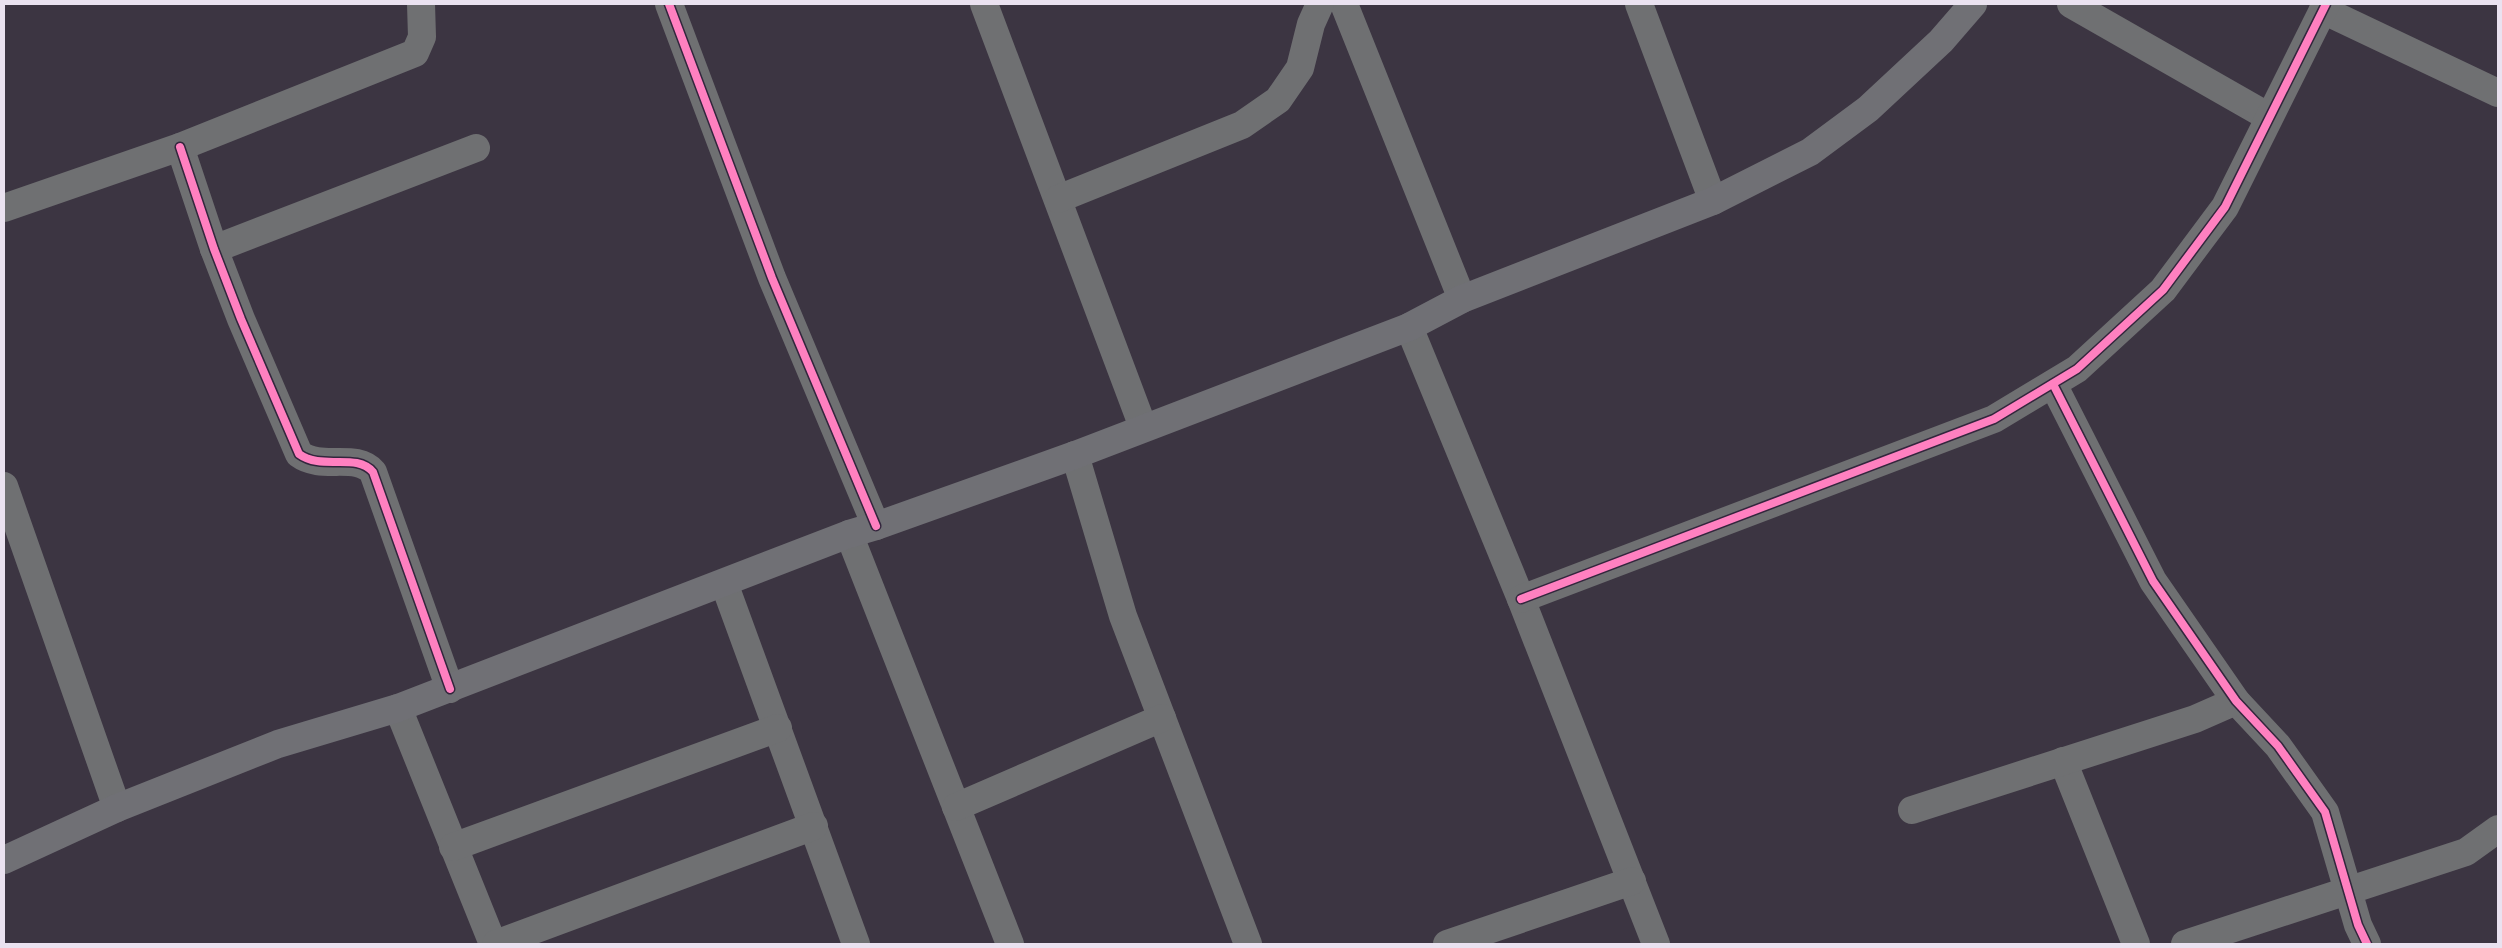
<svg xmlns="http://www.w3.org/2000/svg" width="2502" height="948" font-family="'Space Grotesk',sans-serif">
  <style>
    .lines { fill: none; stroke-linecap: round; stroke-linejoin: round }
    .minor { stroke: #6f7072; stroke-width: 28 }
    .major { stroke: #707075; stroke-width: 28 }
    .cycleway-casing { stroke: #33263d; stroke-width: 11 }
    .cycleway { stroke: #ff80c0; stroke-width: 8 }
  </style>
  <rect width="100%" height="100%" fill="#3c3542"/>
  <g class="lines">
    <g class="minor">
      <path d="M669 4 772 278 876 526"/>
      <path d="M984 4 1143 427"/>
      <path d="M1344 4 1462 299"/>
      <path d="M1639 4 1713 201"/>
      <path d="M2071 4 2269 117"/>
      <path d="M2323 10 2498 93"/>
      <path d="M180 147 214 249 241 319 299 454C322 471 356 452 373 472L450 689"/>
      <path d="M1058 199 1242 125 1278 100 1300 68 1311 24 1320 4"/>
      <path d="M4 208 180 147 415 53 422 37 421 4"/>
      <path d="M214 249 476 148"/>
      <path d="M1409 327 1521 599 1656 944"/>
      <path d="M2053 384 2153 581 2236 701 2278 746 2325 812 2358 925 2367 944"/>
      <path d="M1075 455 1123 616 1248 944"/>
      <path d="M4 486 117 808"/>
      <path d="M849 534 1010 944"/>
      <path d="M724 583 856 944"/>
      <path d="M1521 599 1994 419 2077 369 2163 290 2225 207 2326 4"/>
      <path d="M398 708 493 944"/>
      <path d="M2063 761 2136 944"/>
      <path d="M956 807 1162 718"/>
      <path d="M1912 810 2195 719 2236 701"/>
      <path d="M453 847 778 728"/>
      <path d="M496 944 814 826"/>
      <path d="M1447 944 1632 881"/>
      <path d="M2185 944 2466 852 2498 829"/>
    </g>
    <path class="major" d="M4 860 117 808 278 744 398 708 849 534 876 526 1075 455 1409 327 1462 299 1713 201 1810 152 1868 109 1941 41 1973 4"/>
    <defs>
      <g id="cycleway">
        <path d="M669 4 772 278 876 526"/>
        <path d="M180 147 214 249 241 319 299 454C322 471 356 452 373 472L450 689"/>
        <path d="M2053 384 2153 581 2236 701 2278 746 2325 812 2358 925 2367 944"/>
        <path d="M1521 599 1994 419 2077 369 2163 290 2225 207 2326 4"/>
      </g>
    </defs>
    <use href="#cycleway" class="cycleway-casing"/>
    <use href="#cycleway" class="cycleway"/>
  </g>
  <rect width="2502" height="948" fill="none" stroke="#eae2f0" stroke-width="10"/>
</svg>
